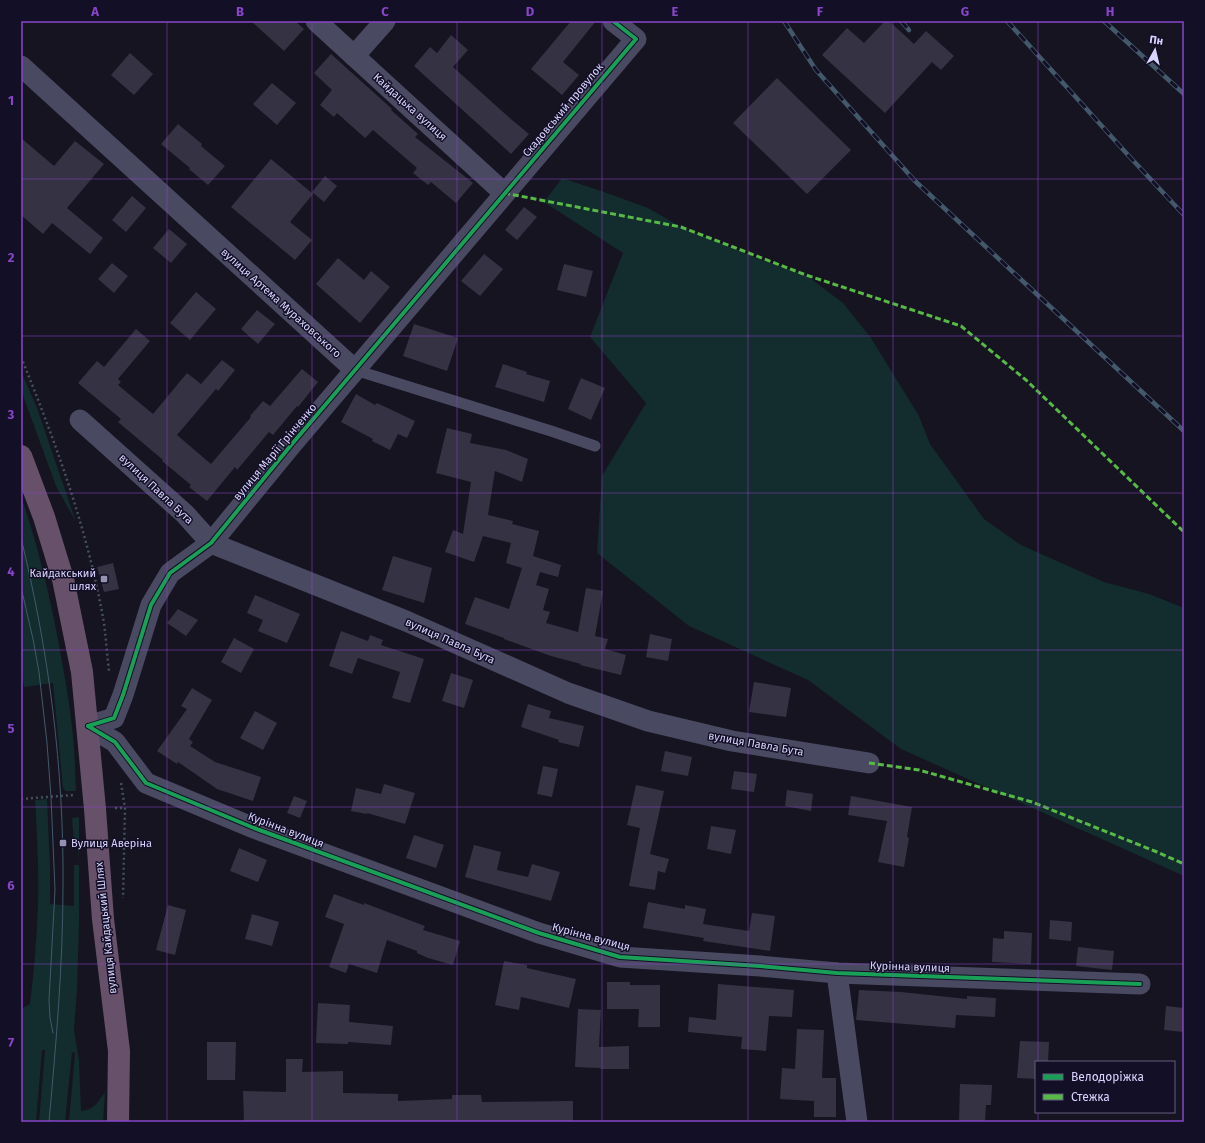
<svg xmlns="http://www.w3.org/2000/svg" width="1205" height="1143" font-family="'Fira Sans',sans-serif">
  <style>
    .green { fill: #132c2d }
    .building { fill: #343243 }
    .lines { fill: none; stroke-linecap: round; stroke-linejoin: round }
    .path { stroke: #44505f; stroke-width: 2.5; stroke-dasharray: 2 3; stroke-linecap: butt }
    .lane { stroke: #4a4962; stroke-width: 11 }
    .street { stroke: #4a4962; stroke-width: 21 }
    .highway { stroke: #67516a; stroke-width: 22 }
    .tram { stroke: #43596b; stroke-width: 1 }
    .rail-casing { stroke: #43596b; stroke-width: 4.5 }
    .rail { stroke: #130f26; stroke-width: 3; stroke-dasharray: 9; stroke-linecap: butt }
    .quiet { stroke: #58b947; stroke-width: 3; stroke-dasharray: 6 3; stroke-linecap: butt }
    .cycleway-casing { stroke: #130f26; stroke-width: 6 }
    .cycleway { stroke: #1a9f57; stroke-width: 4 }
    .grid { fill: none; stroke: #8945c9; stroke-width: 1; stroke-opacity: 0.55 }
    .poi-dot { fill: #9591b1; stroke: #130f26; stroke-width: 1.5 }
    .labels { text-anchor: middle; dominant-baseline: central; stroke-width: 3; stroke-linejoin: round; paint-order: stroke }
    .street-label { font-size: 11px; fill: #d9d4ff; stroke: #130f26 }
    .poi-label { font-size: 11px; fill: #d9d4ff; stroke: #130f26; text-anchor: end }
    .neatline { fill: none; stroke: #8945c9; stroke-width: 1.5 }
    .grid-label { font-size: 13px; text-anchor: middle; font-weight: bold; fill: #8945c9 }
  </style>
  <rect width="100%" height="100%" fill="#161421"/>
  <g class="green">
    <path d="M562 178 604 192 648 208 681 227 764 261 806 275 843 303 871 338 919 416 930 444 984 519 1021 545 1104 582 1149 594 1184 608V876L901 749 808 680 689 626 597 553 602 476 646 403 590 337 623 253 544 202Z"/>
    <path d="M21 371 37 408 76 522 56 486 21 390Z"/>
    <path d="M21 496C37 543 49 591 58 640 64 672 70 704 73 736 75 754 75 773 76 791H66L63 788 53 683 24 687 21 667Z"/>
    <path d="M47 799 50 867V904L74 906V865H79L78 843H74L72 818 79 817V923L77 990 74 1030 79 1061 81 1111C94 1110 98 1102 105 1092L103 1122H69L75 1053 72 1052 65 1122H39L45 1050H42L36 1122H21V1009L30 1004C34 971 37 937 38 904 39 869 37 835 35 800Z"/>
  </g>
  <g class="building">
    <path d="M251 21H295L304 29 284 51Z"/>
    <path d="M571 21H596L563 62 579 75 562 95 531 69Z"/>
    <path d="M885 21H889L914 44 926 31 954 56 941 70 932 62 885 113 822 55 847 28 864 43Z"/>
    <path d="M451 35 468 50 453 67 512 120 529 134 511 154 414 66 430 47 437 53Z"/>
    <path d="M130 53 153 74 134 95 111 75Z"/>
    <path d="M331 54 392 109 391 110 418 134 415 137 473 183 456 203 431 182 428 185 413 173 417 168 373 130 365 138 337 113 334 117 320 105 332 90 314 73Z"/>
    <path d="M777 78 851 150 807 194 733 123Z"/>
    <path d="M272 83 296 103 277 125 253 104Z"/>
    <path d="M178 124 202 144 201 146 225 166 208 185 189 169 190 168 161 144Z"/>
    <path d="M21 138 54 166 75 141 104 164 67 208 103 238 90 254 52 223 43 234 21 215Z"/>
    <path d="M271 159 313 194 290 222 312 240 295 260 231 207Z"/>
    <path d="M325 176 337 186 324 202 312 192Z"/>
    <path d="M132 196 146 208 126 232 112 220Z"/>
    <path d="M524 207 537 217 517 240 505 230Z"/>
    <path d="M169 229 187 244 171 263 153 248Z"/>
    <path d="M484 254 503 269 480 296 461 281Z"/>
    <path d="M338 258 364 280 371 271 390 287 360 323 316 284Z"/>
    <path d="M112 263 128 276 114 293 98 279Z"/>
    <path d="M564 264 593 271 586 297 557 290Z"/>
    <path d="M196 292 216 309 190 340 170 323Z"/>
    <path d="M257 310 275 324 258 344 241 329Z"/>
    <path d="M414 324 458 338 447 371 403 356Z"/>
    <path d="M136 329 150 341 118 379 121 382 118 385 153 414 187 373 201 384 222 360 235 370 218 391 216 389 177 435 211 464 251 417 250 416 263 401 270 406 302 369 318 382 298 407 297 406 273 435 269 432 237 470 235 467 207 501 189 487 191 485 162 461 163 460 118 422 121 419 78 383 97 361 104 367Z"/>
    <path d="M503 364 527 372 526 374 550 381 544 402 495 387Z"/>
    <path d="M581 378 605 388 591 420 568 409Z"/>
    <path d="M356 394 375 405 377 403 415 421 407 438 398 434 390 450 372 441 373 439 341 422Z"/>
    <path d="M447 428 472 434 470 443 506 450 528 459 522 482 495 471 488 515 513 521 512 524 539 531 533 556 561 565 558 577 540 572 536 585 549 589 543 610 550 612 546 623 578 632 586 588 603 591 595 636 608 639 605 649 626 655 621 675 580 665 581 664 551 656 504 639V638L465 624 475 597 509 609 522 568 506 563 511 543 483 536 474 562 445 552 453 530 463 534 471 482 436 473Z"/>
    <path d="M393 556 432 568 424 603 382 590Z"/>
    <path d="M113 563 119 589 104 592 97 567Z"/>
    <path d="M255 595 300 614 287 643 258 631 263 620 247 613Z"/>
    <path d="M178 609 198 620 186 636 167 623Z"/>
    <path d="M341 631 368 641 370 635 383 640 381 645 424 659 410 703 392 698 400 672 358 658 352 674 329 666Z"/>
    <path d="M650 634 672 639 668 661 646 657Z"/>
    <path d="M234 638 254 649 241 673 221 662Z"/>
    <path d="M451 673 473 680 464 708 442 701Z"/>
    <path d="M754 682 791 688 786 717 749 712Z"/>
    <path d="M192 688 212 700 189 739 193 742 190 746 215 762 261 777 253 801 217 789 178 762 177 764 157 751 187 709 181 706Z"/>
    <path d="M528 704 551 711 549 718 584 726 579 747 558 742 559 740 521 727Z"/>
    <path d="M255 711 277 723 263 750 240 738Z"/>
    <path d="M665 751 692 757 688 776 661 771Z"/>
    <path d="M543 766 558 769 552 797 537 794Z"/>
    <path d="M734 771 757 774 754 792 731 789Z"/>
    <path d="M384 784 415 793 405 824 367 813V814L351 811 356 788 381 794Z"/>
    <path d="M636 785 664 791 650 854 669 859 665 873 658 871 655 890 629 886 640 828 627 825Z"/>
    <path d="M787 790 813 794 811 811 785 806Z"/>
    <path d="M294 796 307 801 300 818 287 813Z"/>
    <path d="M851 796 912 807 907 837 909 838 904 867 878 862 887 821 848 815Z"/>
    <path d="M711 826 736 830 731 854 707 849Z"/>
    <path d="M414 835 444 845 436 868 406 858Z"/>
    <path d="M474 845 501 852 497 870 528 877 532 864 560 872 551 901 465 877Z"/>
    <path d="M239 848 267 860 258 882 230 871Z"/>
    <path d="M334 894 364 905V903L425 926 423 930 460 941 453 965 428 958 417 953V951L387 940 377 973 349 964 346 973 329 967 344 924 325 917Z"/>
    <path d="M648 902 685 909V905L706 909 703 924 749 931 752 913 775 916 770 951 703 941 704 938 643 928Z"/>
    <path d="M168 905 186 910 175 955 156 950Z"/>
    <path d="M252 914 279 922 272 946 245 939Z"/>
    <path d="M1050 920 1072 922 1071 941 1049 939Z"/>
    <path d="M1004 931 1032 933 1031 964 992 962 993 938 1004 939Z"/>
    <path d="M1078 947 1114 951 1112 970 1076 966Z"/>
    <path d="M504 961 527 965V968L576 979 569 1008 521 997 519 1010 495 1005Z"/>
    <path d="M607 982H630V985H660V1027H638L639 1009H607Z"/>
    <path d="M718 984 794 990 792 1017 769 1016 766 1051 741 1049 742 1037 688 1032 689 1017 716 1020Z"/>
    <path d="M859 990 901 992 967 999V996L996 998 995 1017 956 1015 955 1028 856 1020Z"/>
    <path d="M318 1003 350 1005 349 1022 393 1026 391 1045 348 1042V1044L316 1043Z"/>
    <path d="M1166 1006 1184 1008V1032L1164 1030Z"/>
    <path d="M578 1009 601 1010 599 1047 629 1046V1069H601L600 1068 575 1067Z"/>
    <path d="M797 1029 824 1030 822 1078H836V1117H814V1101L780 1099 782 1068 795 1069Z"/>
    <path d="M1020 1041 1049 1042 1048 1062H1036V1079L1017 1078Z"/>
    <path d="M207 1042H236L235 1080H207Z"/>
    <path d="M286 1059H303L302 1072 343 1071V1093L398 1094V1101L452 1099V1095H481L482 1102 573 1101V1122H244L243 1091 286 1092Z"/>
    <path d="M960 1084 992 1085 991 1105H986L985 1122H959Z"/>
  </g>
  <g class="lines">
    <g class="path">
      <path d="M21 357C56 443 88 531 104 623 106 639 107 655 109 671"/>
      <path d="M121 783 125 808 123 898"/>
      <path d="M21 799 74 795"/>
      <path d="M115 808H125"/>
    </g>
    <path class="lane" d="M355 370 551 431 595 446"/>
    <g class="street">
      <path d="M316 21 504 193"/>
      <path d="M354 56 385 21"/>
      <path d="M21 66 355 370"/>
      <path d="M80 420 185 514 211 543 406 621 568 693 648 721 732 741 869 763"/>
      <path d="M88 726 115 742 146 783 254 828 539 933 620 957 760 966 837 973 1140 984"/>
      <path d="M88 726 114 718 123 695 151 605 170 573 211 543 292 444 355 370 636 39 613 21"/>
      <path d="M837 973 857 1122"/>
    </g>
    <path class="highway" d="M21 456 44 517 63 579 82 672 95 809 103 919 119 1051 118 1122"/>
    <g class="tram">
      <path d="M21 538C49 652 64 769 63 886 63 965 56 1044 49 1122"/>
      <path d="M21 587 33 639 39 672 47 743 51 797 55 890 49 1000 50 1018 53 1033"/>
    </g>
    <defs>
      <g id="rail">
        <path d="M784 21 816 70 915 181 1184 431"/>
        <path d="M901 21 909 30"/>
        <path d="M1007 21 1128 155 1184 215"/>
        <path d="M1104 21 1184 94"/>
      </g>
    </defs>
    <use href="#rail" class="rail-casing"/>
    <use href="#rail" class="rail"/>
    <g class="quiet">
      <path d="M504 193 681 227 806 275 961 326 1026 380 1184 532"/>
      <path d="M869 763 919 770 1032 802 1157 852 1184 864"/>
    </g>
    <defs>
      <g id="cycleway">
        <path d="M88 726 115 742 146 783 254 828 539 933 620 957 760 966 837 973 1140 984"/>
        <path d="M88 726 114 718 123 695 151 605 170 573 211 543 292 444 355 370 636 39 613 21"/>
      </g>
    </defs>
    <use href="#cycleway" class="cycleway-casing"/>
    <use href="#cycleway" class="cycleway"/>
  </g>
  <path class="grid" d="M167 21V1122M312 21V1122M457 21V1122M602 21V1122M748 21V1122M893 21V1122M1038 21V1062M21 179H1184M21 336H1184M21 493H1184M21 650H1184M21 807H1184M21 964H1184M1038 1112V1122"/>
  <g class="poi-dot">
    <rect x="100" y="575" width="8" height="8" rx="2"/>
    <rect x="59" y="839" width="8" height="8" rx="2"/>
  </g>
  <g class="labels">
    <g class="street-label">
      <text transform="translate(410 107) rotate(42)">Кайдацька вулиця</text>
      <text transform="translate(563 110) rotate(-50)">Скадовський провулок</text>
      <text transform="translate(281 303) rotate(42)">вулиця Артема Мураховського</text>
      <text transform="translate(275 452) rotate(-50)">вулиця Марії Грінченко</text>
      <text transform="translate(156 489) rotate(43)">вулиця Павла Бута</text>
      <text transform="translate(450 641) rotate(24)">вулиця Павла Бута</text>
      <text transform="translate(756 744) rotate(10)">вулиця Павла Бута</text>
      <text transform="translate(286 830) rotate(21)">Курінна вулиця</text>
      <text transform="translate(106 928) rotate(-96)">вулиця Кайдацький Шлях</text>
      <text transform="translate(591 937) rotate(15)">Курінна вулиця</text>
      <text transform="translate(910 967) rotate(2)">Курінна вулиця</text>
    </g>
    <g class="poi-label">
      <text x="96" y="573">Кайдакський<tspan x="96" dy="13">шлях</tspan></text>
      <text x="71" y="843" text-anchor="start">Вулиця Аверіна</text>
    </g>
  </g>
  <rect width="1205" height="1143" fill="none" stroke="#130f26" stroke-width="44"/>
  <rect x="1035" y="1061" width="140" height="52" fill="#130f26" stroke="#625e7d"/>
  <rect x="1043" y="1074" width="20" height="6" fill="#1a9f57" stroke="#625e7d"/>
  <text x="1071" y="1081" font-size="12" fill="#d9d4ff">Велодоріжка</text>
  <rect x="1043" y="1094" width="20" height="6" fill="#58b947" stroke="#625e7d"/>
  <text x="1071" y="1101" font-size="12" fill="#d9d4ff">Стежка</text>
  <g transform="translate(1155 50) rotate(8)" stroke="#130f26" stroke-width="3" paint-order="stroke">
  <path d="M0-3L7 15L0 10L-7 15Z" fill="#d9d4ff"/>
  <text y="-6" font-size="11" font-weight="bold" text-anchor="middle" fill="#d9d4ff">Пн</text>
  </g>
  <rect x="22" y="22" width="1161" height="1099" class="neatline"/>
  <g class="grid-label">
    <text x="95" y="16">A</text>
    <text x="240" y="16">B</text>
    <text x="385" y="16">C</text>
    <text x="530" y="16">D</text>
    <text x="675" y="16">E</text>
    <text x="820" y="16">F</text>
    <text x="965" y="16">G</text>
    <text x="1110" y="16">H</text>
    <text x="11" y="105">1</text>
    <text x="11" y="262">2</text>
    <text x="11" y="419">3</text>
    <text x="11" y="576">4</text>
    <text x="11" y="733">5</text>
    <text x="11" y="890">6</text>
    <text x="11" y="1047">7</text>
  </g>
</svg>
